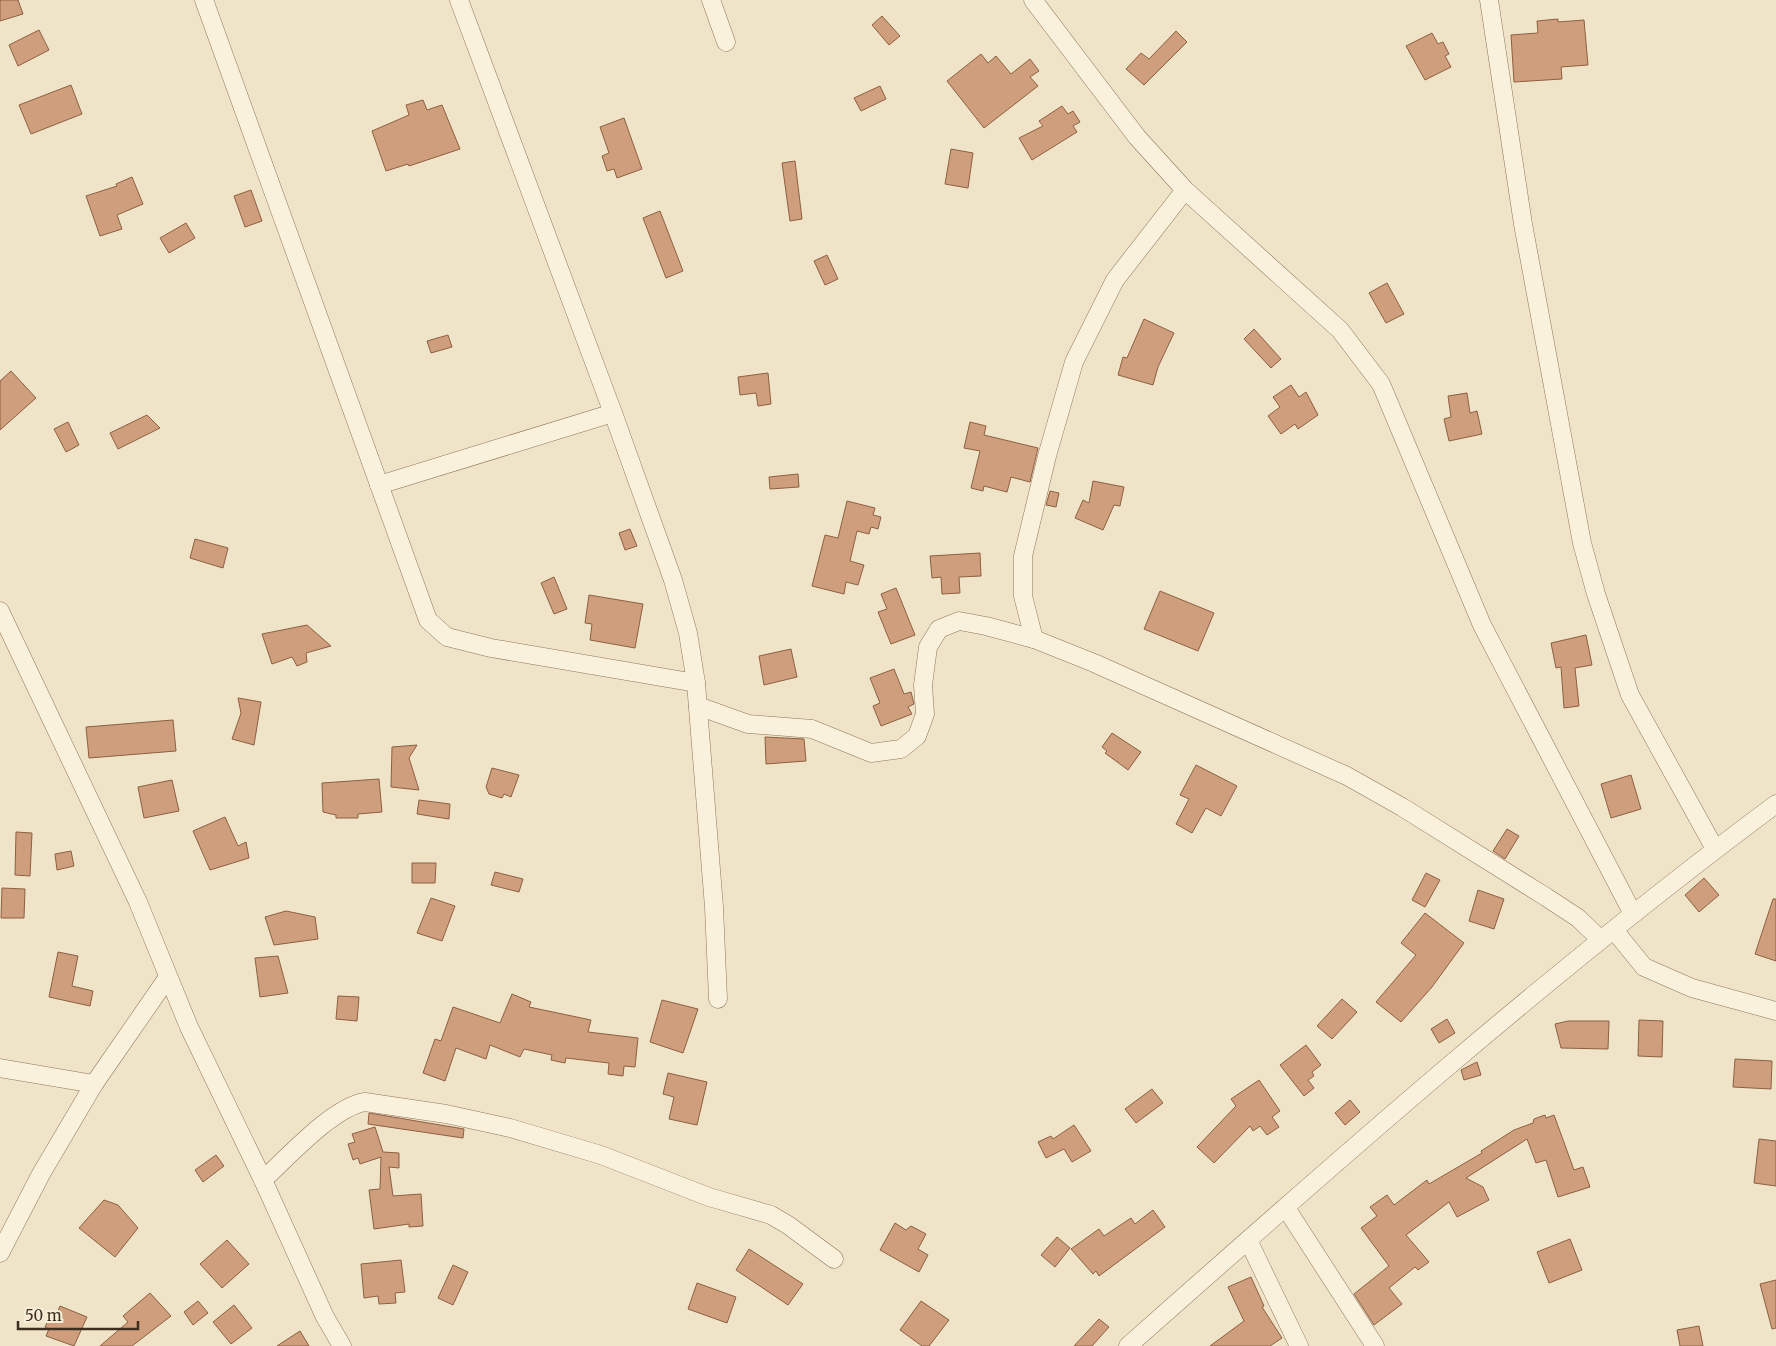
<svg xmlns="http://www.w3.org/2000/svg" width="1776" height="1346" font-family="Merriweather,serif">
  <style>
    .building { fill: #cf9f7d; stroke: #8d5f41 }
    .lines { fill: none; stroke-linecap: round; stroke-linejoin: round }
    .street-casing { stroke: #8d765c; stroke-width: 19 }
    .street { stroke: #faf1dc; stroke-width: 18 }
  </style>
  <rect width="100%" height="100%" fill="#f0e4c8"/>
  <g class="building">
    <path d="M0 0H18L23 14 0 21Z"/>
    <path d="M882 16 900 36 889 45 872 25Z"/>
    <path d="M1558 19V22L1584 20 1588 65 1561 67 1562 79 1514 82 1511 35 1538 33 1537 21Z"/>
    <path d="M39 30 49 50 18 66 9 45Z"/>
    <path d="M1176 31 1187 42 1144 85 1126 69 1141 53 1149 59Z"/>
    <path d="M1432 33 1438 44 1443 42 1449 54 1445 56 1451 67 1425 80 1406 46Z"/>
    <path d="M981 54 988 63 996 56 1011 74 1030 59 1039 71 1030 77 1038 86 984 128 947 81Z"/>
    <path d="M71 85 82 114 31 134 19 105Z"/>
    <path d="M880 86 886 99 861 111 854 98Z"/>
    <path d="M423 100 427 110 442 105 460 149 409 166 408 164 386 171 372 131 409 115 406 105Z"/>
    <path d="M1062 106 1068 114 1073 111 1080 122 1073 126 1077 132 1032 160 1019 138 1043 126 1039 121Z"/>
    <path d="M624 118 642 169 617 178 614 169 607 171 602 156 609 153 600 127Z"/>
    <path d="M951 149 973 153 968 188 945 184Z"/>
    <path d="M795 161 802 219 790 221 782 163Z"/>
    <path d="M132 177 143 204 117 215 122 229 100 236 86 196 117 186 116 184Z"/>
    <path d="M251 190 262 221 245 227 234 196Z"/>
    <path d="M660 211 683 271 666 278 643 218Z"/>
    <path d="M186 223 195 238 169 253 160 238Z"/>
    <path d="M827 255 838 279 825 285 814 261Z"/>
    <path d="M1387 283 1404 314 1386 323 1369 293Z"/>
    <path d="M1144 319 1174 333 1158 367 1153 385 1118 375 1123 357 1127 358Z"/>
    <path d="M1254 329 1281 359 1271 368 1244 339Z"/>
    <path d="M448 335 452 347 431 353 427 341Z"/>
    <path d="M11 371 36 398 0 430V381Z"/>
    <path d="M768 373 771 404 758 406 756 393 740 395 738 377Z"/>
    <path d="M1291 385 1299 397 1306 392 1318 415 1298 429 1295 424 1281 434 1268 416 1280 407 1273 397Z"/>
    <path d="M1467 393 1470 413 1477 411 1482 434 1449 441 1444 419 1451 417 1448 396Z"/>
    <path d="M147 415 160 428 118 449 110 433Z"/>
    <path d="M68 422 79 445 66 452 54 429Z"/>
    <path d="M970 422 986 426 984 435 1038 448 1030 482 1011 477 1007 492 984 486 983 491 971 488 980 451 964 448Z"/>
    <path d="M798 474 799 487 770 489 769 477Z"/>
    <path d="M1093 481 1124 487 1120 506 1114 505 1103 530 1075 518 1083 500 1089 503Z"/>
    <path d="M1050 491 1059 493 1056 507 1046 505Z"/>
    <path d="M847 501 875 508 873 515 881 517 878 529 871 527 869 534 857 531 850 561 864 565 858 585 846 582 844 594 812 586 825 535 838 538Z"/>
    <path d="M630 529 637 546 625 550 619 533Z"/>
    <path d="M195 539 228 548 223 568 190 558Z"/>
    <path d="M980 553 981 576 959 577 960 593 942 594 941 577 932 578 930 556Z"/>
    <path d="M554 577 567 609 554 614 541 583Z"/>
    <path d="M896 588 915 635 891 644 878 612 887 609 881 594Z"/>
    <path d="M1160 591 1214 613 1198 651 1144 629Z"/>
    <path d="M589 595 643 604 635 648 590 640 592 624 585 623Z"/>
    <path d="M307 625 331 646 306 653 307 662 297 666 292 657 272 664 262 634Z"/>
    <path d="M1586 635 1592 665 1575 668 1579 706 1564 708 1561 667 1556 668 1551 643Z"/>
    <path d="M791 649 797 677 764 685 759 656Z"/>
    <path d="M894 669 904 694 911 692 914 704 908 707 912 714 881 726 873 706 880 703 870 678Z"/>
    <path d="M238 698 261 702 254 745 232 739 241 713Z"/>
    <path d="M173 720 176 751 89 758 86 727Z"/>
    <path d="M1112 733 1141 752 1128 770 1105 753 1107 751 1102 747Z"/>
    <path d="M765 737 804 739 806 761 766 764Z"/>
    <path d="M417 745 409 758 419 790 391 787 392 747Z"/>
    <path d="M1196 765 1237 786 1221 816 1206 808 1192 833 1176 824 1189 799 1180 795Z"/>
    <path d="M492 768 519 775 511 797 504 794 502 798 489 794 486 787Z"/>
    <path d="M1631 775 1641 809 1611 818 1601 784Z"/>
    <path d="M379 779 382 812 358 814V818H336V815L323 812 322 783Z"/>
    <path d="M172 780 179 811 144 818 138 787Z"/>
    <path d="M419 800 450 804 449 819 417 814Z"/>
    <path d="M225 817 238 846 246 842 249 858 210 870 193 831Z"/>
    <path d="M1507 829 1519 836 1505 859 1493 851Z"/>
    <path d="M16 832 32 833 30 876 15 875Z"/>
    <path d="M71 851 74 866 57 870 55 854Z"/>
    <path d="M412 863H436L435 883H412Z"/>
    <path d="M495 872 523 879 519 892 491 885Z"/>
    <path d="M1426 873 1440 880 1425 907 1412 900Z"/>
    <path d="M1704 878 1719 895 1699 912 1685 895Z"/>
    <path d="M2 888 25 889 24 918H1Z"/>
    <path d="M1478 890 1504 899 1494 929 1469 921Z"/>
    <path d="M431 898 455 906 442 941 417 933Z"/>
    <path d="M1773 899H1776V961L1755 954Z"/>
    <path d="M286 911 315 917 318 939 274 945 265 917Z"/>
    <path d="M1425 913 1464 943 1432 987 1401 1022 1376 1002 1416 955 1401 943Z"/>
    <path d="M58 952 78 956 72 986 93 991 90 1006 49 997Z"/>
    <path d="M278 956 288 993 260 997 255 958Z"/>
    <path d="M512 994 531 1002 529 1007 591 1020 588 1032 638 1038 635 1067 624 1066 623 1076 608 1074 609 1063 566 1058 565 1063 551 1060 552 1055 524 1049 520 1057 490 1045 486 1059 456 1048 445 1081 423 1073 435 1039 441 1041 453 1007 500 1023Z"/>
    <path d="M338 996 359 997 357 1021 336 1019Z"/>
    <path d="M1342 999 1357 1012 1332 1039 1317 1026Z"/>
    <path d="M662 1000 698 1009 683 1053 650 1042Z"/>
    <path d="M1447 1019 1455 1033 1439 1043 1431 1029Z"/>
    <path d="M1639 1020 1663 1021 1662 1057 1638 1056Z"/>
    <path d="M1568 1021H1609L1608 1049 1561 1048 1555 1024Z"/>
    <path d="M1306 1045 1321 1065 1312 1072 1314 1076 1308 1080 1314 1088 1304 1096 1280 1065Z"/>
    <path d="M1735 1059 1772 1061 1771 1089 1733 1087Z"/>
    <path d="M1477 1062 1481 1075 1464 1080 1461 1070Z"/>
    <path d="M668 1073 707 1082 697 1125 669 1119 674 1097 663 1094Z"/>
    <path d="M1259 1080 1280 1111 1272 1117 1279 1127 1267 1135 1260 1126 1253 1131 1250 1126 1214 1163 1197 1147 1236 1106 1231 1099Z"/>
    <path d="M1152 1089 1163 1103 1136 1123 1125 1109Z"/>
    <path d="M1350 1100 1360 1112 1345 1125 1335 1113Z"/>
    <path d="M369 1113 464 1129 463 1138 368 1124Z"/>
    <path d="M1545 1115 1546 1118 1554 1115 1574 1170 1583 1167 1590 1187 1558 1197 1546 1160 1536 1163 1527 1139 1466 1178 1483 1187 1489 1200 1457 1217 1449 1202 1406 1235 1429 1262 1418 1270 1415 1267 1389 1288 1402 1304 1374 1325 1354 1294 1389 1266 1361 1228 1377 1216 1370 1207 1387 1195 1394 1205 1427 1180 1429 1184 1482 1153 1481 1151 1514 1130 1533 1123 1534 1119Z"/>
    <path d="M1074 1125 1091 1151 1072 1162 1064 1149 1046 1158 1038 1142 1051 1136 1053 1139Z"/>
    <path d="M375 1127 383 1152 399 1153V1168L389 1167 393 1196 421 1194 423 1226 409 1227V1224L374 1229 369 1190 380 1189 381 1157 360 1164 358 1158 353 1160 348 1144 355 1142 352 1134Z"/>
    <path d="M1759 1139 1776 1141V1186L1754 1183Z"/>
    <path d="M216 1155 224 1166 203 1182 195 1170Z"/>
    <path d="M104 1200 118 1205 138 1228 115 1257 79 1228Z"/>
    <path d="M1153 1210 1165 1227 1099 1276 1096 1271 1093 1274 1071 1249 1099 1229 1104 1236 1131 1218 1135 1224Z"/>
    <path d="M895 1223 906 1230 911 1226 926 1234 918 1249 928 1255 919 1272 880 1250Z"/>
    <path d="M1057 1237 1070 1248 1055 1267 1041 1255Z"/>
    <path d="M1570 1239 1582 1270 1549 1283 1537 1252Z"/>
    <path d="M227 1240 249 1264 222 1288 200 1264Z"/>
    <path d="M749 1249 803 1284 788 1305 736 1270Z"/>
    <path d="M401 1260 405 1292 395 1293 396 1303 379 1304 378 1296 364 1298 361 1264Z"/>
    <path d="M453 1265 468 1272 453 1305 438 1298Z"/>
    <path d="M1251 1277 1264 1306 1262 1307 1282 1338 1270 1346H1210L1244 1321 1228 1287Z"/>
    <path d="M1776 1280V1328L1772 1329 1760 1284Z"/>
    <path d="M697 1283 736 1297 727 1323 688 1309Z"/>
    <path d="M150 1293 171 1316 132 1346H100L128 1322 123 1316Z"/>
    <path d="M198 1301 208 1313 193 1325 184 1312Z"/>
    <path d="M921 1301 949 1320 929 1346H922L900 1330Z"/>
    <path d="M234 1305 252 1328 231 1344 213 1322Z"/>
    <path d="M60 1306 87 1317 74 1346 46 1336 49 1329 45 1327 51 1314 56 1316Z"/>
    <path d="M1099 1319 1109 1327 1092 1346H1074Z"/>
    <path d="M1699 1326 1703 1346H1680L1677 1330Z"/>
    <path d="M300 1331 309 1346H277Z"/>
  </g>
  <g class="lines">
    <defs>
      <g id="street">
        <path d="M204 0 428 620 447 637 491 648 696 683"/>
        <path d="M459 0 613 413 673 580 688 633 696 683 714 907 718 999"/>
        <path d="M711 0 726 42"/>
        <path d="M1033 0 1137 137 1185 190 1340 330 1381 384 1482 625 1633 914"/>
        <path d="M1489 0 1523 224 1582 543 1596 594 1630 695 1715 849"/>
        <path d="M379 485 613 413"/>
        <path d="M0 611 138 902 189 1027 263 1180 325 1317 342 1346"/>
        <path d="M1034 639 1023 596V556L1047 456 1074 362 1115 280 1185 190"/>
        <path d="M698 706 748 724 812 729 871 753 901 749 917 736 925 714 923 685 928 647 939 629 959 621 986 626 1034 639 1094 663 1347 776 1402 807 1546 897 1578 918 1600 939"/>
        <path d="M1614 930 1644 967 1692 988 1776 1011"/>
        <path d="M0 1068 94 1084"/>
        <path d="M263 1180C288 1157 333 1107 365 1102L446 1114 510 1128 601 1155 709 1197 771 1215 788 1225 834 1259"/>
        <path d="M1286 1208 1375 1346"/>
        <path d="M1248 1240 1299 1346"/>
        <path d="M0 1253 41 1174 94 1084 168 977"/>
        <path d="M1128 1346C1339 1159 1550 972 1776 804"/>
      </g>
    </defs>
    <use href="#street" class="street-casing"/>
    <use href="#street" class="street"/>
  </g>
  <path d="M18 1321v8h120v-8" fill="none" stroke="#3d2e20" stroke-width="2.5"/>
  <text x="25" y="1321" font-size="15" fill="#3d2e20" stroke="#f7eed8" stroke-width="4" paint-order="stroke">50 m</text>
</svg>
